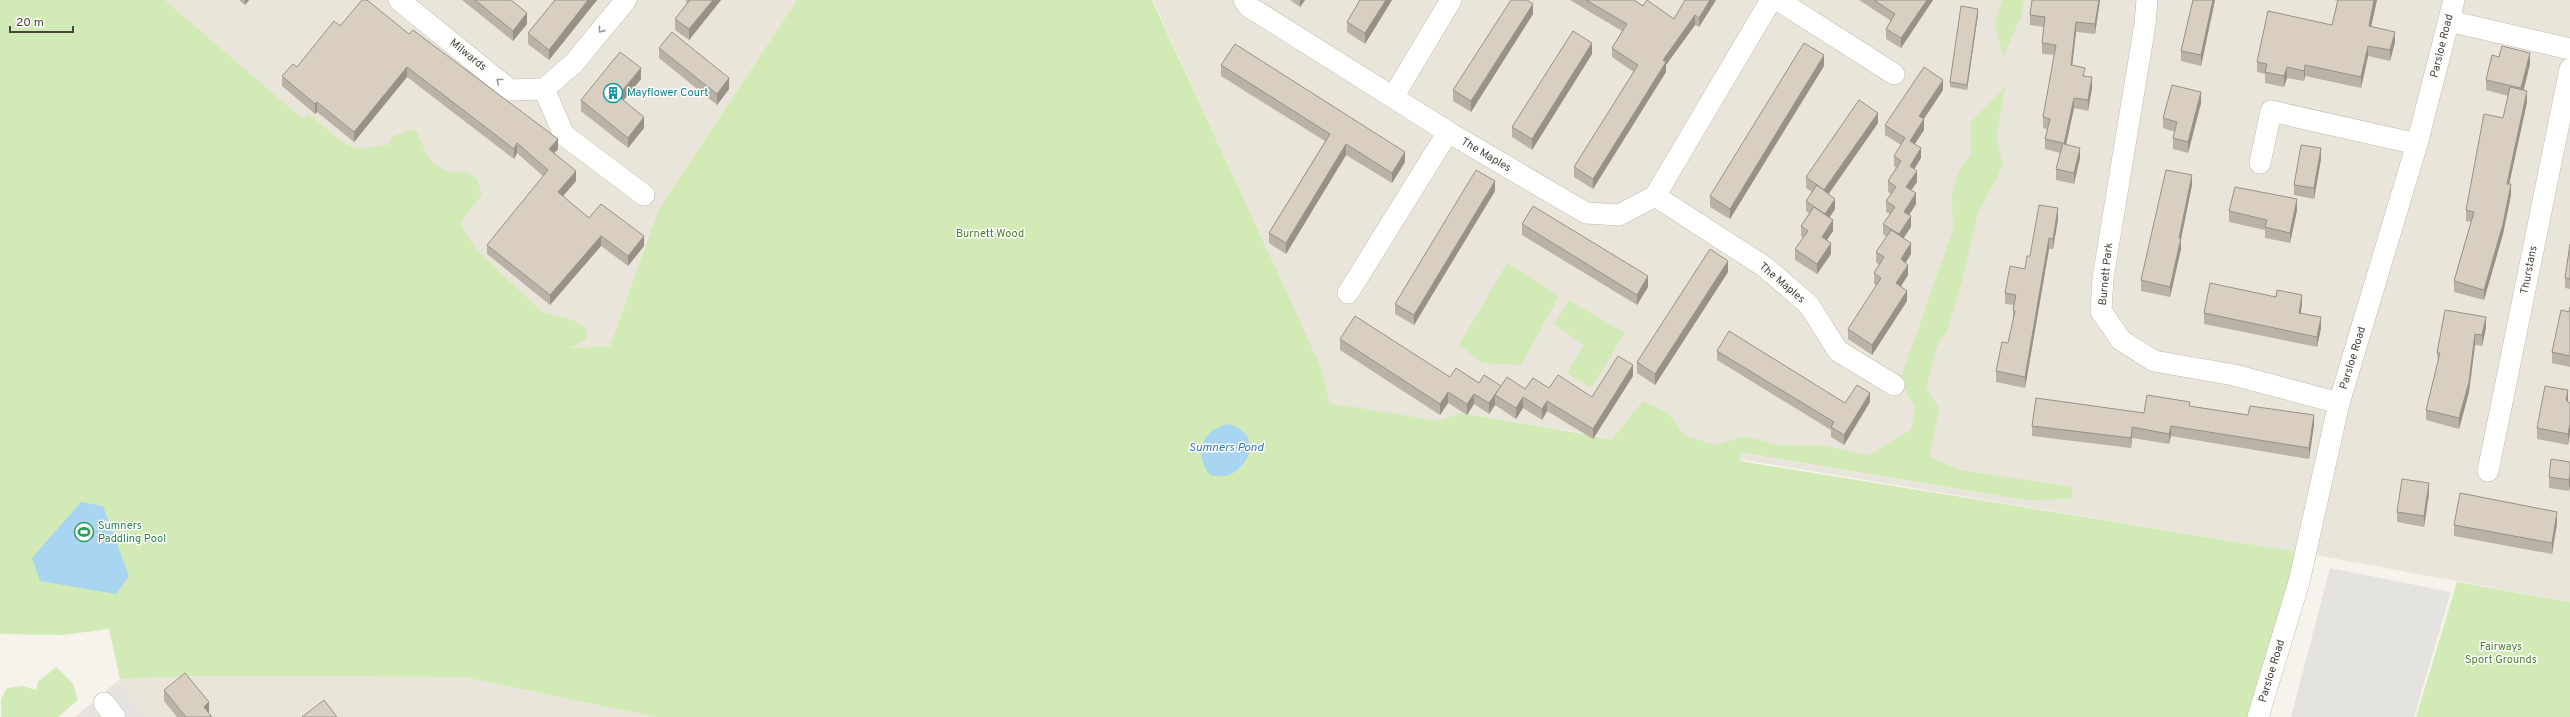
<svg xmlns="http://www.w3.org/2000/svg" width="2570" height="717" font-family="Overpass,sans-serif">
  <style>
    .residential { fill: #eae5da }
    .green { fill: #d2eab5 }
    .parking { fill: #e5e3e0 }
    .water { fill: #a9d4f2 }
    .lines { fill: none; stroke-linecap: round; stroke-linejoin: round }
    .minor-casing { stroke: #c2bbae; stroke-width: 22 }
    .minor { stroke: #fff; stroke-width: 21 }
    .wall { fill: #bab2a6 }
    .shaded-wall { fill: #979187 }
    .building { fill: #d8cfc1; stroke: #979187 }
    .oneway { stroke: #9c9892 }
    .labels { text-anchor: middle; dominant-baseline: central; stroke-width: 3; stroke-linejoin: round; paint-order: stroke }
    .street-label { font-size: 11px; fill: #4b4439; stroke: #fff }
    .culture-label { font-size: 11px; fill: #0d838f; stroke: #fff; text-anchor: start }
    .park-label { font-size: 11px; fill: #4a7f2a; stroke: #fff }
    .leisure-label { font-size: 11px; fill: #27864d; stroke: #fff; text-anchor: start }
    .water-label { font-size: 12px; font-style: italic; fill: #2e7ab2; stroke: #fff }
  </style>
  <rect width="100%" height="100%" fill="#f6f3ec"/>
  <g class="residential">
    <path d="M165 0H797L660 209 610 346 568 348Z"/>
    <path d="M1153 0H2570V602L2299 552 1461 413 1439 423 1330 403 1321 370Z"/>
    <path d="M197 676 464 677 655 717H75L120 679Z"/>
  </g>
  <g class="green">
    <path d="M0 0H165L303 119 309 114 345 144 361 149 385 145 388 146 393 136 414 129C421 137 422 146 427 155 435 170 453 174 468 172L477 179 482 195 460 223 476 249 542 312 573 320 586 329V339L570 348 610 346 659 209 797 0H1152L1320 365 1330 403 1438 421 1461 413 1612 439 1643 401 1668 413 1685 436 1716 445 1744 436 1779 445H1820L1869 455 1911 430 1915 407 1900 380 1953 230 1952 194 1959 170 1971 155V122L2005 87 1996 138 2003 166 1978 212 1962 281 1947 331 1937 346 1926 388 1939 408 1930 457 1959 470 2073 487 2071 499 2026 500 1741 452 1740 461 2305 553 2262 717H655L464 677 197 676 120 679 109 629 62 635 0 634Z"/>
    <path d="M2002 0H2024L2022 14 2003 57 1995 25Z"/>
    <path d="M1507 263 1559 296 1521 365 1482 363 1459 345Z"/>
    <path d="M1569 300 1625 333 1591 388 1567 373 1584 345 1554 324Z"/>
    <path d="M2457 582 2570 602V717H2416Z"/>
    <path d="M56 667 73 684 78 700 58 717H1V699L7 688 23 686 36 690 38 682Z"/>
  </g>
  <g class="parking">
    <path d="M2330 568 2451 592 2414 717H2291Z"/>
    <path d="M118 685 145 717 77 716Z"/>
  </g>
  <g class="water">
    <path d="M1227 424C1259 430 1255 463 1229 475 1223 477 1216 476 1210 475 1194 455 1200 431 1227 424Z"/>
    <path d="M81 502 103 506 129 576 116 594 40 581 32 558Z"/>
  </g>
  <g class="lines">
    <defs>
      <g id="minor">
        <path d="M399 0 510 90 544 89 574 63 626 0"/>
        <path d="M1244 0 1248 6 1448 132 1586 213 1619 215 1655 196 1771 0"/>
        <path d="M1778 0 1894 74"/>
        <path d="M2147 0 2145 24 2103 278 2101 311 2121 340 2154 361 2234 375 2339 403"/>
        <path d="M2449 21 2570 49"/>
        <path d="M544 89 564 135 644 195"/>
        <path d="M1393 97 1451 0"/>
        <path d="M2260 163 2271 111 2417 144"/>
        <path d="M1655 196 1765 267 1809 305 1838 351 1894 385"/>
        <path d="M1348 293 1448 132"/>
        <path d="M2488 471 2570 69"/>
        <path d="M104 703 115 717"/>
        <path d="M2258 717 2299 582 2339 403 2417 144 2454 0"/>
      </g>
    </defs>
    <use href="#minor" class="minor-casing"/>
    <use href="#minor" class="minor"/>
  </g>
  <g class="wall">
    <path d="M239 0H249L245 5Z"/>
    <path d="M462 0H511L527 24 513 41Z"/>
    <path d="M555 0H597L549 60 528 44V33Z"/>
    <path d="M686 0H721L689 40 675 30V19L687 3 686 2Z"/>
    <path d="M1290 0H1305L1300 7Z"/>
    <path d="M1360 0H1392L1365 44 1347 32V22Z"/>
    <path d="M1570 0H1634L1643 6 1674 19 1716 0 1699 27 1695 25 1666 65V72L1593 189 1574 177V167L1634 72 1612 57V48L1622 31Z"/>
    <path d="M1859 0H1933L1901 48 1886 39V29L1891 21Z"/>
    <path d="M2032 0H2100L2095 34 2076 32 2072 66 2085 76 2092 88 2088 111 2074 108 2066 144 2080 158 2074 184 2056 180V169L2060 153 2045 149V139L2047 129 2043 128V117L2055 55 2042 54V43L2044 27 2030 25V15Z"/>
    <path d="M2193 0H2215L2201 66 2181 61V51Z"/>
    <path d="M2334 0H2377L2371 26 2395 42 2390 61 2368 56 2361 88 2305 76 2304 81 2287 78 2284 87 2265 83V74L2257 72V62L2332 25 2338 1Z"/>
    <path d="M1533 14 1471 112 1453 101V90Z"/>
    <path d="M1978 14 1967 90 1950 87V82Z"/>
    <path d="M340 26 409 34 558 149 554 153 576 181 563 196 589 218 644 246 628 266 601 246 550 305 487 254V245L543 176 517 153 514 159 407 77 354 142 317 112 315 114 282 86V76L297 67Z"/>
    <path d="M659 48 729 89 717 105 659 58Z"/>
    <path d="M1592 54 1532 150 1512 137V127Z"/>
    <path d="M2530 64 2524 90 2527 102 2509 184 2511 195 2503 234 2484 300 2454 292V281L2471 222 2466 221V210L2503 118 2508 96 2486 90V80Z"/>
    <path d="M1221 65 1405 162 1392 183 1346 155 1286 254 1269 243V233L1325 141 1221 76Z"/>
    <path d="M1824 66 1730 219 1710 207V196Z"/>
    <path d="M641 79 623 100 644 128 628 148 581 111V100Z"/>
    <path d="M1943 90 1924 119V130L1915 144 1921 158 1914 169 1917 182 1911 190 1916 204 1909 215 1911 227 1903 238 1911 254 1905 263 1908 275 1901 286 1907 301 1872 355 1848 339V329L1877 286 1874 284V273L1879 265 1876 262V252L1887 237 1883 234V224L1890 214 1886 212V201L1891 194 1888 192V181L1896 168 1894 166V156L1901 145 1885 135V125Z"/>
    <path d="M2201 103 2188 153 2173 149V138L2175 132 2163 128V118Z"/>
    <path d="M1878 123 1829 194 1835 209 1829 218 1833 231 1827 240 1831 254 1817 274 1795 260V249L1803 238 1801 236V226L1809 213 1806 211V201L1812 192 1806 188V177Z"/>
    <path d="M2321 159 2314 199 2294 195V185Z"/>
    <path d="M2192 185 2181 239V249L2170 297 2141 291V280Z"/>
    <path d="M1495 191 1414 325 1395 314V304Z"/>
    <path d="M2297 210 2290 243 2265 238V230L2229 222V211Z"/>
    <path d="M2058 219 2053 249H2049L2025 388 1996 382V371L2008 343 2013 320V310L2014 305 2005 304V293L2025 269 2030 256Z"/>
    <path d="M1522 224 1648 287 1637 305 1522 235Z"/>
    <path d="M2570 244V289L2565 288V278Z"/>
    <path d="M1728 272 1655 385 1637 373V362Z"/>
    <path d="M2276 297 2302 305 2300 313 2321 328 2317 347 2204 324V313Z"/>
    <path d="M2570 307V367L2552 363V352L2569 312Z"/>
    <path d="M2486 328 2482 346 2475 345 2469 392 2459 429 2426 420V410L2438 363 2437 353Z"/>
    <path d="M1340 339 1450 377 1479 383 1525 389 1549 388 1592 397 1633 376 1593 439 1547 411 1542 420 1523 408 1516 419 1495 405 1489 414 1474 404 1467 415 1448 403 1440 415 1340 350Z"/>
    <path d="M1717 351 1845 403 1870 402 1844 445 1831 437V430L1717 360Z"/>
    <path d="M2568 402V445L2537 439V428Z"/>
    <path d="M2190 406 2314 425 2309 459 2171 436 2169 444 2132 438 2131 448 2032 436V426L2144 413Z"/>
    <path d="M2570 462 2569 491 2549 488V477Z"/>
    <path d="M2429 494 2424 527 2397 522V512Z"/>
    <path d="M2557 523 2552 554 2454 536V525Z"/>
    <path d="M164 690 209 713V714L212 717H177L164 701Z"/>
  </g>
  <g class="shaded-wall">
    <path d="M245 0H249L245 5Z"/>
    <path d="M588 0H597L549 60V50Z"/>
    <path d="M713 0H721L689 40V29Z"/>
    <path d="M1300 0H1305L1300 7Z"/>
    <path d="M1386 0H1392L1365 44V33Z"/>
    <path d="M1710 0H1716L1699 27V18Z"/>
    <path d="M1927 0H1933L1901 48V38Z"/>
    <path d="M2099 0H2100L2095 34V24Z"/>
    <path d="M2213 0H2215L2201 66V55Z"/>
    <path d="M2374 0H2377L2369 36V26Z"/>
    <path d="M1533 4V14L1471 112V101Z"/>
    <path d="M1978 9V14L1967 90V85Z"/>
    <path d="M527 13V24L513 41V31Z"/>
    <path d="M1695 15V25L1666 65V72L1593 189V179L1663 60Z"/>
    <path d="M2076 22V32L2071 76V65Z"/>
    <path d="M2395 32V42L2390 61V50Z"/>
    <path d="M1592 43V54L1532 150V139Z"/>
    <path d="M2368 46V56L2361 88V77Z"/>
    <path d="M2530 53V64L2521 99V88Z"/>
    <path d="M1824 55V66L1730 219V209Z"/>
    <path d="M2305 65V76L2304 81V71Z"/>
    <path d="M407 67V77L354 142V132Z"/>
    <path d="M2287 67V78L2284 87V76Z"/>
    <path d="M641 68V79L618 107V96Z"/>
    <path d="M2092 77V88L2088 111V100Z"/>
    <path d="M729 78V89L717 105V94Z"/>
    <path d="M1943 80V90L1919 126V116Z"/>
    <path d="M2527 91V102L2507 194V184Z"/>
    <path d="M2201 92V103L2188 153V142Z"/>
    <path d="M2074 98V108L2064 154V144Z"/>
    <path d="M317 102V112L315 114V104Z"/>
    <path d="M1878 113V123L1824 200V190Z"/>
    <path d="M644 117V128L628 148V138Z"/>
    <path d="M1924 119V130L1910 151V141Z"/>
    <path d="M558 139V149L549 159V149Z"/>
    <path d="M517 143V153L514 159V149Z"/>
    <path d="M1346 144V155L1286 254V243Z"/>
    <path d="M1921 148V158L1910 176V166Z"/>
    <path d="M2080 148V158L2074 184V173Z"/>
    <path d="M2321 148V159L2314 199V188Z"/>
    <path d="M1405 152V162L1392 183V173Z"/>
    <path d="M576 171V181L558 202V192Z"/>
    <path d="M1917 171V182L1906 198V187Z"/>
    <path d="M2192 175V185L2181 239V249L2170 297V287Z"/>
    <path d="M1495 181V191L1414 325V315Z"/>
    <path d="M2511 184V195L2503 234 2484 300V290Z"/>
    <path d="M1916 193V204L1904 223V212Z"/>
    <path d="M1835 199V209L1825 224V214Z"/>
    <path d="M2297 199V210L2290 243V233Z"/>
    <path d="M2058 208V219L2053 249V239Z"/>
    <path d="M1911 216V227L1899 245V234Z"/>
    <path d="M1833 220V231L1822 247V237Z"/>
    <path d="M601 236V246L550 305V295Z"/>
    <path d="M644 236V246L628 266V256Z"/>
    <path d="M2049 238V249L2025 388V377Z"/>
    <path d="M1831 243V254L1817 274V264Z"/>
    <path d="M1911 243V254L1901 270V259Z"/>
    <path d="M1728 261V272L1655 385V374Z"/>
    <path d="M1908 265V275L1896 294V283Z"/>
    <path d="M1648 276V287L1637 305V295Z"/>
    <path d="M1907 291V301L1872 355V345Z"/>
    <path d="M2302 295V305L2299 324V313Z"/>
    <path d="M2321 317V328L2317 347V337Z"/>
    <path d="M2486 317V328L2482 346V335Z"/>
    <path d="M2475 334V345L2469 392 2459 429V418Z"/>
    <path d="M1633 365V376L1593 439V429Z"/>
    <path d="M1501 386 1495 395V405L1489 414V403Z"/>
    <path d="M2568 390V401L2566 411V400Z"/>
    <path d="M1448 392V403L1440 415V404Z"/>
    <path d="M1870 393V402L1844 445V435Z"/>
    <path d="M1474 394V404L1467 415V404Z"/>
    <path d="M1523 397V408L1516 419V408Z"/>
    <path d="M1547 401V411L1542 420V409Z"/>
    <path d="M2314 415V425L2309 459V448Z"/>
    <path d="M2570 423V434L2568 445V434Z"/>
    <path d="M2171 426V436L2169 444V434Z"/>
    <path d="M2132 427V438L2131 448V438Z"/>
    <path d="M2570 475V486L2569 491V480Z"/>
    <path d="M2429 483V494L2424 527V516Z"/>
    <path d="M2557 512V523L2552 554V543Z"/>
    <path d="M209 702V713L204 717V707Z"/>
  </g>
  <g class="building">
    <path d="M362 0H367L409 34 413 30 558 139 549 149 576 171 558 192 589 218 601 204 644 236 628 256 601 236 550 295 487 245 548 170 517 143 514 149 407 67 354 132 317 102 315 104 282 76 293 64 297 67 334 21 340 26Z"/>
    <path d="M475 0H511L527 13 513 31Z"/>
    <path d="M555 0H588L549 50 528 33Z"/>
    <path d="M690 0H713L689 29 675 19Z"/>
    <path d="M1360 0H1386L1365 33 1347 22Z"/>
    <path d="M1511 0H1527L1533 4 1471 101 1453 90Z"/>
    <path d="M1586 0H1634L1643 6 1647 0 1674 19 1685 0H1710L1699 18 1695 15 1663 60 1666 62 1593 179 1574 167 1638 65 1612 48 1627 24Z"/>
    <path d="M1874 0H1927L1901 38 1886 29 1895 14Z"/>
    <path d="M2032 0H2099L2095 24 2076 22 2071 65 2085 68 2083 76 2092 77 2088 100 2074 98 2064 144 2080 148 2074 173 2056 169 2063 143 2045 139 2050 119 2043 117 2056 45 2042 43 2045 17 2030 15Z"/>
    <path d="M2193 0H2213L2201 55 2181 51Z"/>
    <path d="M2338 0H2374L2369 26 2395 32 2390 50 2368 46 2361 77 2305 65 2304 71 2287 67 2284 76 2265 72 2267 64 2257 62 2268 11 2332 25Z"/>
    <path d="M1961 6 1978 9 1967 85 1950 82Z"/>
    <path d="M1573 31 1592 43 1532 139 1512 127Z"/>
    <path d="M672 32 729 78 717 94 659 48Z"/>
    <path d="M1804 43 1824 55 1730 209 1710 196Z"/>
    <path d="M1235 44 1405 152 1392 173 1346 144 1286 243 1269 233 1330 134 1221 65Z"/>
    <path d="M2502 46 2530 53 2521 88 2486 80 2492 55 2499 57Z"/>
    <path d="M620 52 641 68 618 96 644 117 628 138 581 100Z"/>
    <path d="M1924 67 1943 80 1919 116 1924 119 1910 141 1921 148 1910 166 1917 171 1906 187 1916 193 1904 212 1911 216 1899 234 1883 224 1895 207 1886 201 1896 187 1888 181 1901 161 1894 156 1905 138 1885 125Z"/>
    <path d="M2172 85 2201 92 2188 142 2173 138 2177 122 2163 118Z"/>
    <path d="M2510 87 2527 91 2507 184H2511L2503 224 2484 290 2454 281 2474 212 2466 210 2484 114 2503 118Z"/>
    <path d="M1859 100 1878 113 1824 190 1806 177Z"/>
    <path d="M2301 145 2321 148 2314 188 2294 185Z"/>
    <path d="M1476 170 1495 181 1414 315 1395 304Z"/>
    <path d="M2166 170 2192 175 2179 238H2181L2170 287 2141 280Z"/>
    <path d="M1817 185 1835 199 1825 214 1806 201Z"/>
    <path d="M2235 187 2297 199 2290 233 2265 227 2267 220 2229 211Z"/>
    <path d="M2039 205 2058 208 2053 239 2049 238 2025 377 1996 371 2002 342 2008 343 2015 311 2013 310 2016 295 2005 293 2010 266 2025 269 2027 256H2030Z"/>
    <path d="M1533 206 1648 276 1637 295 1522 224Z"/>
    <path d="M1814 207 1833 220 1822 237 1831 243 1817 264 1795 249 1808 231 1801 226Z"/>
    <path d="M1891 230 1911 243 1901 259 1908 265 1896 283 1907 291 1872 345 1848 329 1881 278 1874 273 1884 257 1876 252Z"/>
    <path d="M2570 244V279L2565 278Z"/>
    <path d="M1710 249 1728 261 1655 374 1637 362Z"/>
    <path d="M2210 283 2276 297 2277 290 2302 295 2299 313 2321 317 2317 337 2204 313Z"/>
    <path d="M2570 307V356L2552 352 2561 310 2569 312Z"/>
    <path d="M2445 310 2486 317 2482 335 2475 334 2469 382 2459 418 2426 410 2440 353H2437Z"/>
    <path d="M1355 316 1450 377 1456 368 1479 383 1484 375 1501 386 1489 403 1474 394 1467 404 1448 392 1440 404 1340 339Z"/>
    <path d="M1729 331 1845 403 1857 385 1870 393 1844 435 1831 427 1834 422 1717 351Z"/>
    <path d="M1618 356 1633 365 1593 429 1547 401 1542 409 1523 397 1516 408 1495 395 1507 377 1525 389 1533 378 1549 388 1558 375 1592 397Z"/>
    <path d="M2545 386 2568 390 2566 400 2570 403V423L2568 434 2537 428Z"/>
    <path d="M2147 395 2190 402 2189 406 2248 415 2250 406 2314 415 2309 448 2171 426 2169 434 2132 427 2131 438 2032 426 2036 398 2144 413Z"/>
    <path d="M2551 459 2570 462V475L2569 480 2549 477Z"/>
    <path d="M2402 479 2429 483 2424 516 2397 512Z"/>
    <path d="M2460 493 2557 512 2552 543 2454 525Z"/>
    <path d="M185 673 209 702 204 707 212 717H186L164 690Z"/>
    <path d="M324 700 337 717H302Z"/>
  </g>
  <defs><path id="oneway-chevron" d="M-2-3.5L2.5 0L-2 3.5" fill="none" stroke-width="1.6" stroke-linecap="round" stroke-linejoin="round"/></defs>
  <g class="oneway">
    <use href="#oneway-chevron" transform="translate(601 30) rotate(129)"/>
    <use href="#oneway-chevron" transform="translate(499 81) rotate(-141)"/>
  </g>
  <defs>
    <symbol id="building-ring" viewBox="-11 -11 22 22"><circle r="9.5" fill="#fff" stroke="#0f9aa8" stroke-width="1.5"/><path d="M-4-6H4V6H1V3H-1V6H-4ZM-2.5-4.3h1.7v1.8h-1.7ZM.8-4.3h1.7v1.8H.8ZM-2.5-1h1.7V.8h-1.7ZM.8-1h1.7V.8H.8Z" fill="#0f9aa8"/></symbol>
    <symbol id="stadium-ring" viewBox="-11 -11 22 22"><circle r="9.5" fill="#fff" stroke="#2e9e5b" stroke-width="1.5"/><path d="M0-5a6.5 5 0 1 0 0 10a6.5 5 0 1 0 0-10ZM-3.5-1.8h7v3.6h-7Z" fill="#2e9e5b"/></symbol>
  </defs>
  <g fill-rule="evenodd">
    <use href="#building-ring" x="602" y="82" width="22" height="22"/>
    <use href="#stadium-ring" x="73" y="521" width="22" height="22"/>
  </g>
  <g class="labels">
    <g class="street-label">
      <text transform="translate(2442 46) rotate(-76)">Parsloe Road</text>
      <text transform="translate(468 55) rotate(39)">Milwards</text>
      <text transform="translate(1486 155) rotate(31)">The Maples</text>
      <text transform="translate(2529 270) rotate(-79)">Thurstans</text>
      <text transform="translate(2106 274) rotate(-84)">Burnett Park</text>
      <text transform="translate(1782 283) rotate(40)">The Maples</text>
      <text transform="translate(2353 358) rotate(-73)">Parsloe Road</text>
      <text transform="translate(2272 671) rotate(-73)">Parsloe Road</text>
    </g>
    <g class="culture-label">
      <text x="627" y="93">Mayflower Court</text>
    </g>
    <g class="park-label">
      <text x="990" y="234">Burnett Wood</text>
      <text x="2501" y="647">Fairways<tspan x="2501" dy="13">Sport Grounds</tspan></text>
    </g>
    <g class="leisure-label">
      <text x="98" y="526">Sumners<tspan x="98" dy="13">Paddling Pool</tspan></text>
    </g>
    <g class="water-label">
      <text x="1226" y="448">Sumners Pond</text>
    </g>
  </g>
  <path d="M10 26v6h63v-6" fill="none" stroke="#4b4439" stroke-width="2"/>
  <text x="16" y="26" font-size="12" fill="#4b4439" stroke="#ffffff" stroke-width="3" paint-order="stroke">20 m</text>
</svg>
